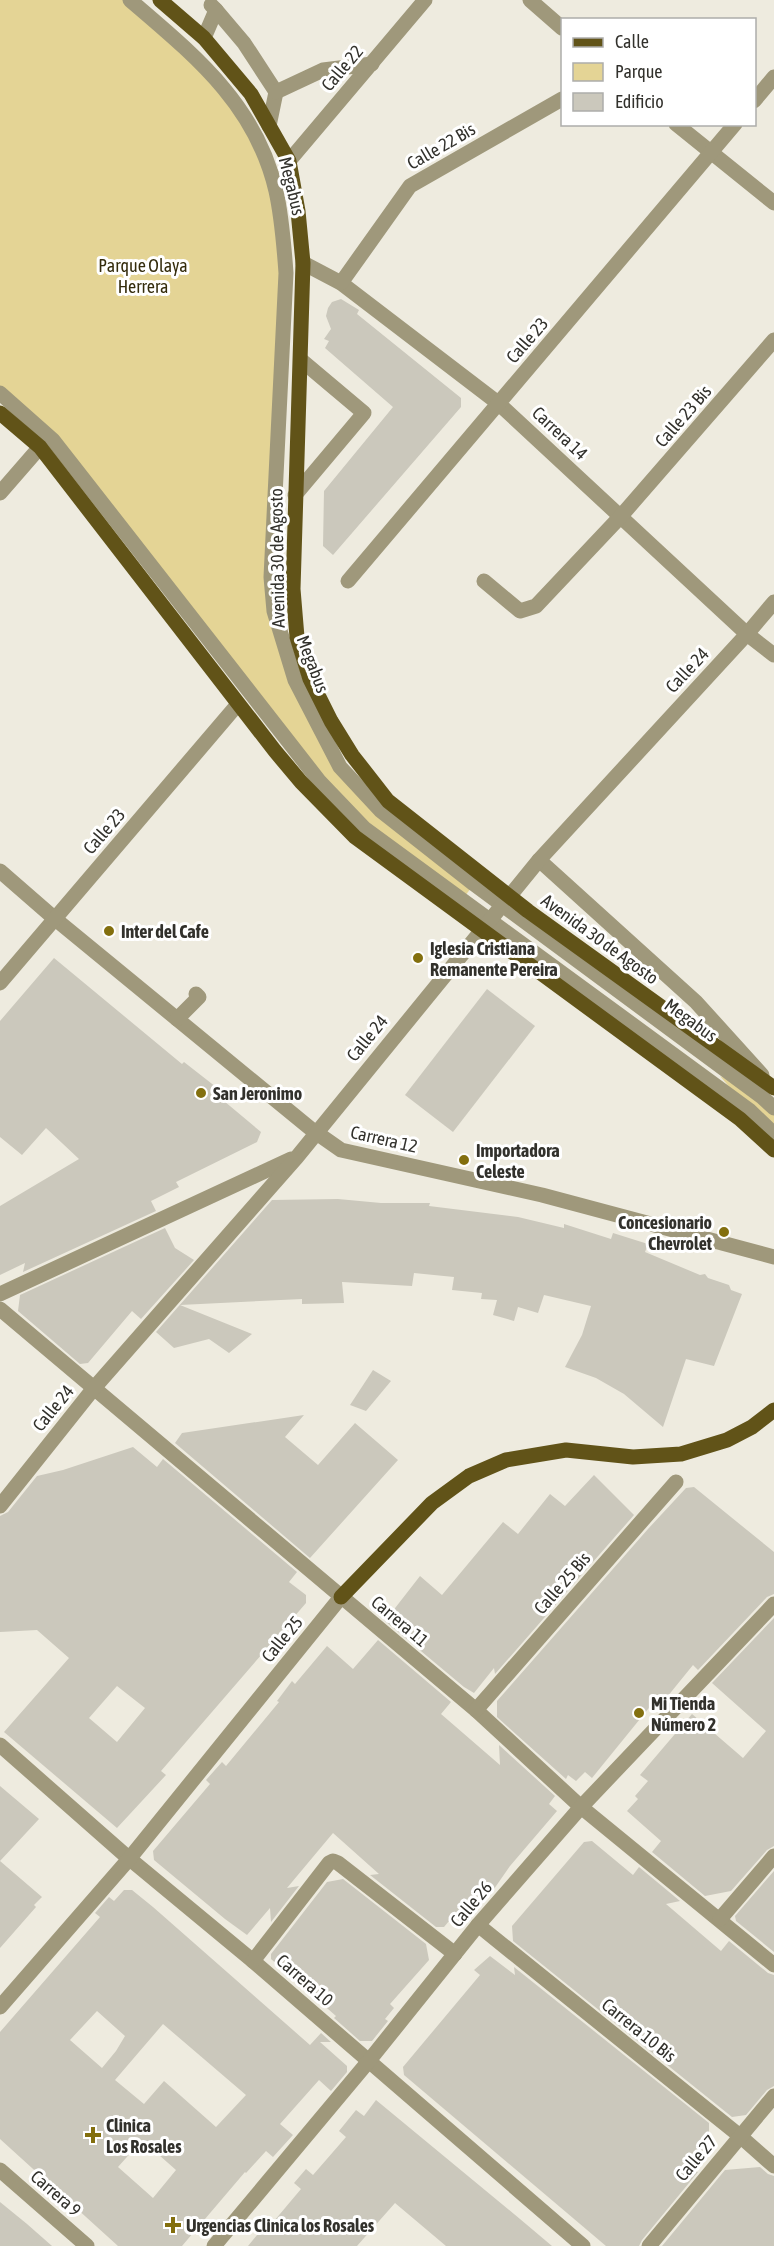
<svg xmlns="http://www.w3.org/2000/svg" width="774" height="2246" font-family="'Asap Condensed',sans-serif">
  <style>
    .green { fill: #e4d495 }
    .building { fill: #cbc8bc; fill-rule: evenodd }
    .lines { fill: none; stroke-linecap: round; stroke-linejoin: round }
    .minor { stroke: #9f987b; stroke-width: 15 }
    .major { stroke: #615318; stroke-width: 15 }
    .poi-dot { fill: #836f0e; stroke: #fff; stroke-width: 2 }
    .labels { text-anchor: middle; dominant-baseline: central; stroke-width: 6; stroke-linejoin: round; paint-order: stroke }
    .street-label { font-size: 18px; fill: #32312c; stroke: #fff }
    .park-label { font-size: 18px; fill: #342c0c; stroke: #fff }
    .poi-label { font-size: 18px; font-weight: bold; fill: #32312c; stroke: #fff; text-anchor: start }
  </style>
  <rect width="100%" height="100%" fill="#eeebdf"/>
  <g class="green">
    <path d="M0 0H130L250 123 282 224 274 611 340 767 474 884 462 900 364 828 53 440 0 393Z"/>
    <path d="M720 1076 762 1097 774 1108V1134L749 1110Z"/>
  </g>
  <g class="building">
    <path d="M341 299 359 310 357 314 461 398V407L333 555 323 546 324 491 393 407 325 348 329 341 324 339 331 329 326 316 328 308 332 302Z"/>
    <path d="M54 958 182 1064 184 1062 216 1087 212 1091 261 1132 257 1142 176 1182 179 1187 151 1201 156 1211 23 1272 25 1263 0 1275V1206L79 1159 46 1128 22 1155 0 1137V1021Z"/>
    <path d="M487 989 535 1026 453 1132 405 1095Z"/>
    <path d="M338 1199 381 1203H430L429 1206 518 1217 564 1228V1224L611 1239 613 1233 648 1244 645 1252 700 1275 705 1274 708 1278 729 1285 731 1290 742 1294 714 1366 686 1359 663 1427 624 1394 596 1378 565 1367 582 1335 591 1306 544 1295 538 1313 518 1307 514 1321 493 1315 497 1300 481 1299 482 1293 452 1290 454 1277 414 1273 412 1286 342 1282 344 1303 302 1304V1299L180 1305 252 1334 229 1353 209 1339 174 1348 156 1332 272 1200Z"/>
    <path d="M165 1228 175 1248 194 1260 141 1319 132 1311 88 1363 80 1364 18 1311 20 1295Z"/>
    <path d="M373 1370 391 1381 366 1411 350 1405Z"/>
    <path d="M304 1415 285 1437 318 1465 355 1423 398 1460 310 1558 175 1443 182 1433Z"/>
    <path d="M133 1447 157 1467 163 1459 297 1572 289 1582 306 1595V1603L161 1771 166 1775 117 1828 4 1732 69 1658 37 1630 0 1632V1516L8 1512 37 1476 63 1470ZM117 1686 145 1708 117 1742 89 1718Z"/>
    <path d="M594 1475 634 1515 495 1674 494 1668 474 1693 464 1687 385 1621 420 1576 442 1595 503 1522 518 1534 550 1494 565 1506Z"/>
    <path d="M694 1487 774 1552V1594L767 1597 698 1670 693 1665 663 1702 657 1698 592 1778 585 1772 576 1781 568 1775 566 1779 497 1717V1701L648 1529 686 1488Z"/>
    <path d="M774 1618V1846L767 1850 731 1891 705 1896 652 1852 661 1841 627 1811 638 1799 635 1796 648 1781 640 1775 692 1714 743 1758 766 1731 712 1683Z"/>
    <path d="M378 1640 451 1702 441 1714 500 1765 499 1745 555 1796 549 1804 557 1811 510 1866 487 1899 483 1895 461 1921 454 1915 444 1927H436L370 1875 379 1874 333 1833 287 1888 299 1886 271 1922 270 1908 247 1935 225 1919 154 1860 153 1851 210 1784 206 1780 222 1762 226 1766 279 1702 277 1701 292 1681 295 1684 327 1646 353 1669Z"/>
    <path d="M0 1786 39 1819 0 1861 42 1897 34 1905 36 1907 0 1948Z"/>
    <path d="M592 1841 633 1875 639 1867 680 1901 666 1904 721 1951 729 1941 768 1973 774 1975V2086L767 2090 746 2115 732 2117 513 1941 512 1926 584 1842Z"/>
    <path d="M774 1871V1952L736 1921 735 1916Z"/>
    <path d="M343 1879 426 1944 429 1960 390 2004 394 2008 385 2019 388 2021 372 2041H360L334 2018 336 2016 271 1959V1954L327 1882Z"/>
    <path d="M124 1890H132L153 1907 310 2045 321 2033 331 2042H320L347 2066V2072L331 2091 319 2080 280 2124 293 2135 273 2157 266 2151 246 2173 245 2172 182 2246H118L0 2139V2032L100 1917 95 1913 109 1897 114 1901ZM97 2011 125 2036 116 2051 102 2068 70 2040ZM163 2024 246 2095 216 2127 164 2081 144 2104 115 2080ZM142 2140 176 2170 153 2198 118 2167Z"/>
    <path d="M490 1956 515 1975 514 1967 709 2123V2143L684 2173 698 2172 642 2240 639 2246H606L404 2075 403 2067 480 1975 474 1970Z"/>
    <path d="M376 2100 520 2219 552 2246H446L395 2203 357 2246H248L266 2224 269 2227 301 2189 294 2183 306 2169 313 2175 346 2137 339 2131 356 2110 364 2116Z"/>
    <path d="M760 2167 768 2174 774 2176V2246H662L725 2170Z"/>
    <path d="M0 2202 27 2224 52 2246H0Z"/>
  </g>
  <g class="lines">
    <g class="minor">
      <path d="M130 0C194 55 256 104 276 191 282 218 284 245 286 273L271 577 274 611 295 680 340 767 380 810 474 884 762 1097 774 1108"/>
      <path d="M530 0 562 28"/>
      <path d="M216 10 244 43 276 92 269 126"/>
      <path d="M204 38 216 10 211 5"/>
      <path d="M276 92 323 70 372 64"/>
      <path d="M754 101 774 77"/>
      <path d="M676 124 774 203"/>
      <path d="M289 161 425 0"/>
      <path d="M303 263 341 283 498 403 747 634 774 655"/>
      <path d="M341 283 410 186 562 99"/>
      <path d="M0 393 53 440 320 782 364 828 749 1110 774 1134"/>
      <path d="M0 493 40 447"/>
      <path d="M295 495 364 413 301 360"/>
      <path d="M348 581 735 124"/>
      <path d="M484 581 520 611 536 606 621 516 774 340"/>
      <path d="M539 860 696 1002 762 1075"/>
      <path d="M0 871 54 918 311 1129 341 1150 542 1195 774 1257"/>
      <path d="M0 983 238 704"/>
      <path d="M177 1019 199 997 196 994"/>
      <path d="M0 1294 291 1159"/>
      <path d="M0 1309 476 1710 581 1807 774 1965"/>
      <path d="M0 1506 94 1388 297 1157 539 860 747 634 774 602"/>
      <path d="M476 1710 676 1482"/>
      <path d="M0 1745 125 1855 253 1961 583 2246"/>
      <path d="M720 1919 774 1856"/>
      <path d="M478 1925 740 2136 774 2166"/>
      <path d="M253 1961 329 1863 333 1861 338 1863 455 1954"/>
      <path d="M0 2007 129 1859 341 1597"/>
      <path d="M0 2170 87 2246"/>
      <path d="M214 2246 368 2062 478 1925 581 1807 774 1604"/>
      <path d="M649 2246 774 2096"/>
    </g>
    <g class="major">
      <path d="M160 0 204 38 251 94 289 161 298 211 303 263 293 589 297 637 310 679 331 721 352 755 388 801 528 911 774 1088"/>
      <path d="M0 413 40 447 275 751 301 782 355 837 740 1119 774 1150"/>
      <path d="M341 1597 432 1503 469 1476 506 1460 566 1450 633 1457 681 1454 727 1440 752 1427 774 1410"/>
    </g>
  </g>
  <g class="poi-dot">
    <circle cx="109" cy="931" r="6"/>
    <circle cx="418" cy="958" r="6"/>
    <circle cx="201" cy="1093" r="6"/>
    <circle cx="464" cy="1160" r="6"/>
    <circle cx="724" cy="1232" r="6"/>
    <circle cx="639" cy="1713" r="6"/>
    <path d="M90 2126h6v6h6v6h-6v6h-6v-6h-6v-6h6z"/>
    <path d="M170 2216h6v6h6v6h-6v6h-6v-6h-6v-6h6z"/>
  </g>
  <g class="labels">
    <g class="street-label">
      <text transform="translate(342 68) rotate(-50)">Calle 22</text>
      <text transform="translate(441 146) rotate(-30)">Calle 22 Bis</text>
      <text transform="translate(292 186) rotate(76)">Megabus</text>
      <text transform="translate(527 340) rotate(-49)">Calle 23</text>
      <text transform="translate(683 416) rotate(-49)">Calle 23 Bis</text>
      <text transform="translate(560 433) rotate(43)">Carrera 14</text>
      <text transform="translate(277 558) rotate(-91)">Avenida 30 de Agosto</text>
      <text transform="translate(313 664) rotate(69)">Megabus</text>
      <text transform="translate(687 670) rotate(-47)">Calle 24</text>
      <text transform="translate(104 831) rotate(-49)">Calle 23</text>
      <text transform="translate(600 939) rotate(36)">Avenida 30 de Agosto</text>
      <text transform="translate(691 1020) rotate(36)">Megabus</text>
      <text transform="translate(367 1038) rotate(-51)">Calle 24</text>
      <text transform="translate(384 1139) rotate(13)">Carrera 12</text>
      <text transform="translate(53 1408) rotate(-51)">Calle 24</text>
      <text transform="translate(562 1583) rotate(-49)">Calle 25 Bis</text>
      <text transform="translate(400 1621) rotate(40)">Carrera 11</text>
      <text transform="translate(282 1639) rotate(-51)">Calle 25</text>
      <text transform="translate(471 1904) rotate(-50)">Calle 26</text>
      <text transform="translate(305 1980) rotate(41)">Carrera 10</text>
      <text transform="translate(639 2030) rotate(39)">Carrera 10 Bis</text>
      <text transform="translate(696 2158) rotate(-50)">Calle 27</text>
      <text transform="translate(56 2193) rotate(41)">Carrera 9</text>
    </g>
    <g class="park-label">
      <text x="143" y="265">Parque Olaya<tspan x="143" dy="21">Herrera</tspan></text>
    </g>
    <g class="poi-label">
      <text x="121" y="931">Inter del Cafe</text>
      <text x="430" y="948">Iglesia Cristiana<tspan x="430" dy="21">Remanente Pereira</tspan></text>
      <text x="213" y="1093">San Jeronimo</text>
      <text x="476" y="1150">Importadora<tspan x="476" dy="21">Celeste</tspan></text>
      <text x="712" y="1222" text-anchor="end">Concesionario<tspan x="712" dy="21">Chevrolet</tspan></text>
      <text x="651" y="1703">Mi Tienda<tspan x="651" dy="21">Número 2</tspan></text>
      <text x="106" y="2125">Clinica<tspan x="106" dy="21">Los Rosales</tspan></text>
      <text x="186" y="2225">Urgencias Clinica los Rosales</text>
    </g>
  </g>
  <rect x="561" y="18" width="195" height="108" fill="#ffffff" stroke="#adadab" stroke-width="1.5"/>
  <rect x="573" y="38" width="30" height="9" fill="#615318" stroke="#adadab" stroke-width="1.5"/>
  <text x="615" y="48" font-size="18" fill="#32312c">Calle</text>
  <rect x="573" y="63" width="30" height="18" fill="#e4d495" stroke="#adadab" stroke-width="1.5"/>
  <text x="615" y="78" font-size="18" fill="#32312c">Parque</text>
  <rect x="573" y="93" width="30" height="18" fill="#cbc8bc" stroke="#adadab" stroke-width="1.5"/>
  <text x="615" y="108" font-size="18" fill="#32312c">Edificio</text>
</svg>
